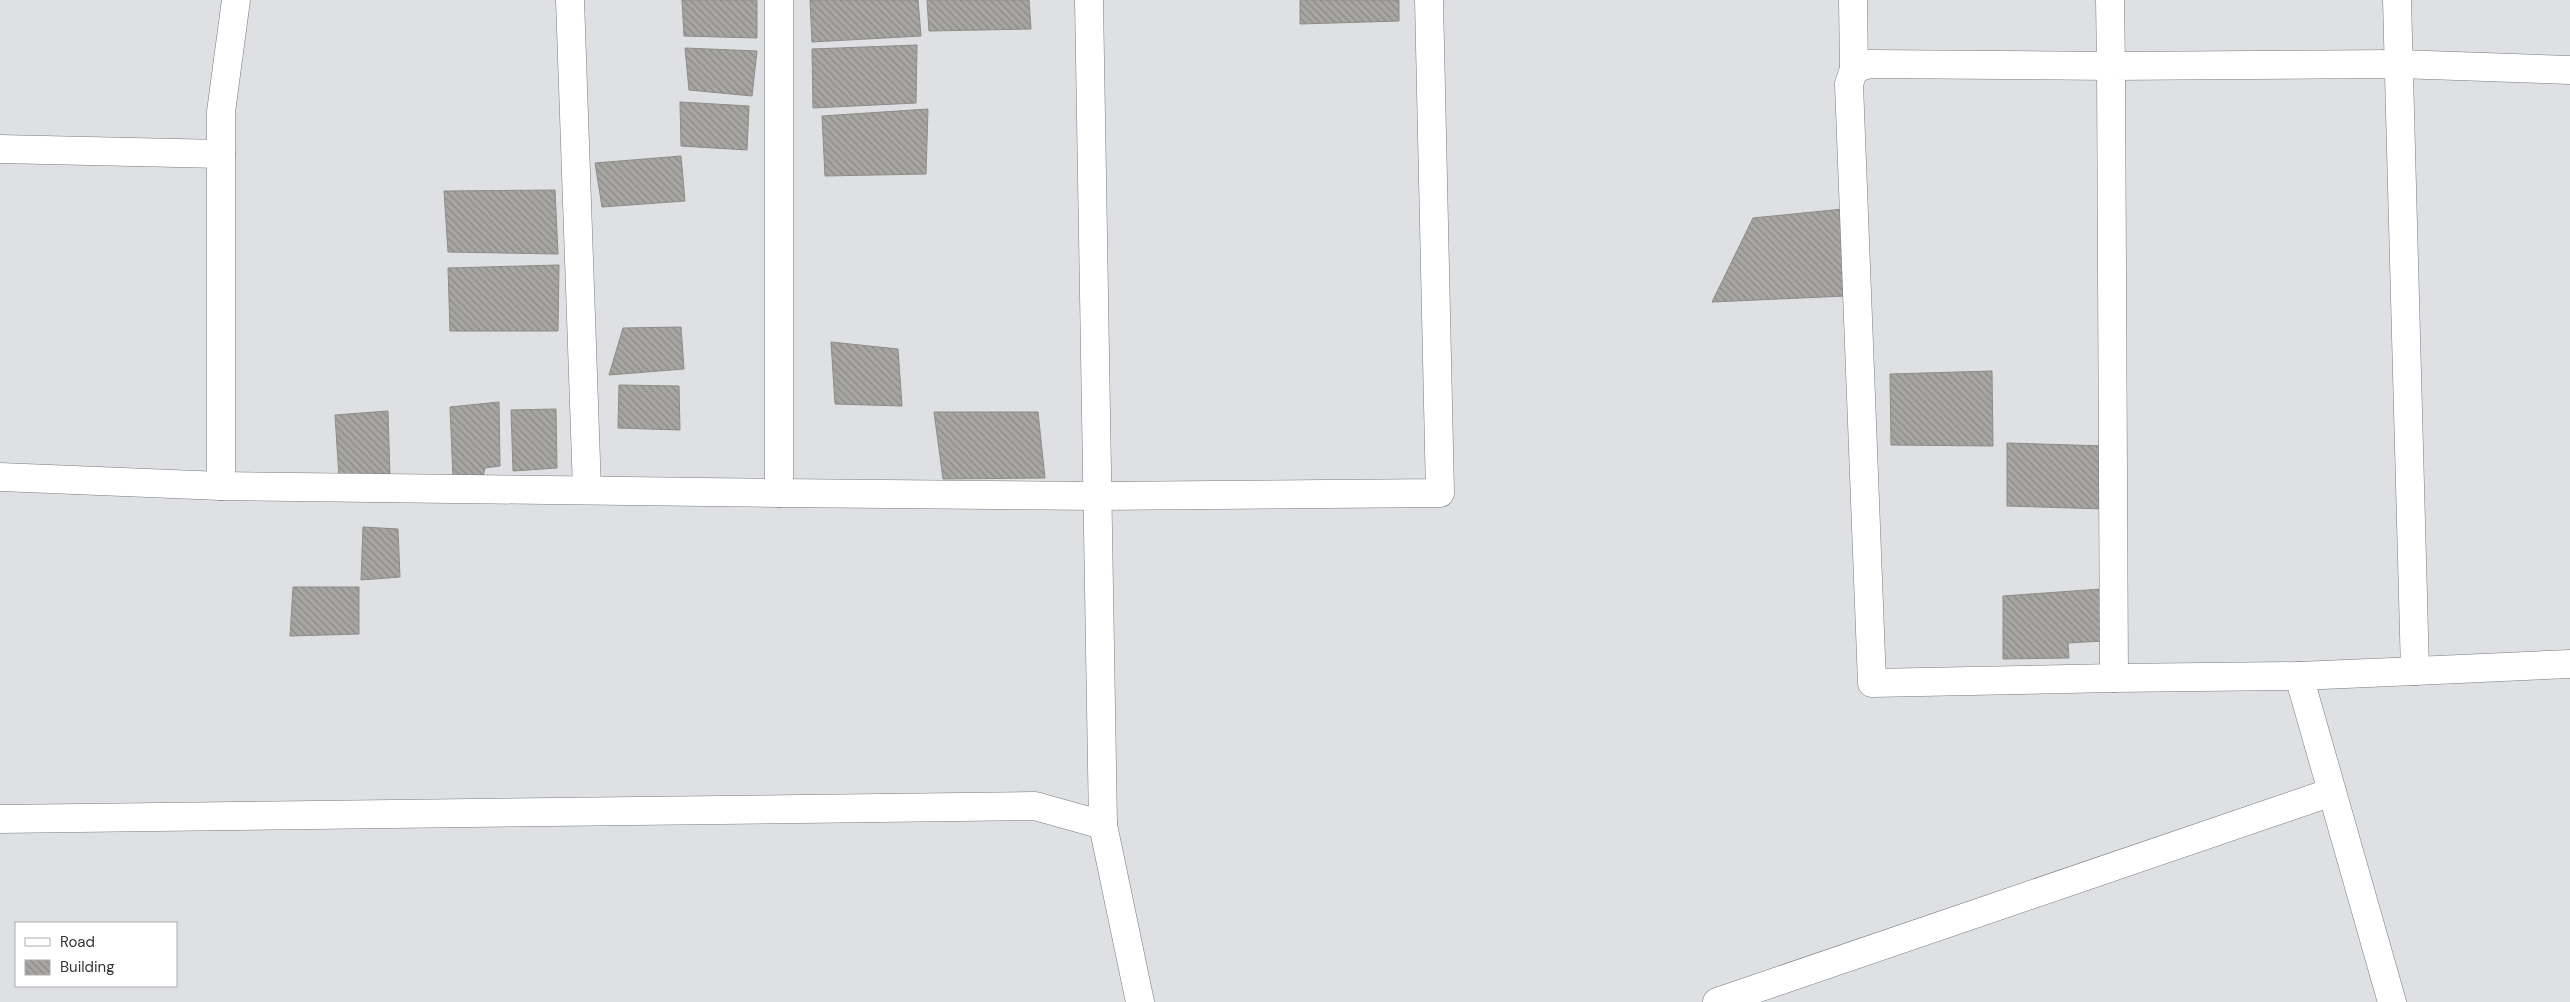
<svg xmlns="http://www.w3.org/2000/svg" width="2570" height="1002" font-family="'DM Sans',sans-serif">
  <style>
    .building { fill: url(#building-back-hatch); stroke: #8d8c88 }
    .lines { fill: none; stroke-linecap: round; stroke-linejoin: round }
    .minor-casing { stroke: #787a7e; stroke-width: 29 }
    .minor { stroke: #fff; stroke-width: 28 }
  </style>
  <defs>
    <pattern id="building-back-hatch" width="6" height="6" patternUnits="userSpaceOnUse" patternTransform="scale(1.25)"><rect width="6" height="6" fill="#a7a6a2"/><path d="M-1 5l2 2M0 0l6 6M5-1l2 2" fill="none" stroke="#898885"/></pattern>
  </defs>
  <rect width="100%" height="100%" fill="#dee0e4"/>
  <g class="building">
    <path d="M682 0H757V38L684 36Z"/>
    <path d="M810 0H918L921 36 812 42Z"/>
    <path d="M927 0H1029L1031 29 929 31Z"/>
    <path d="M1300 0H1399V21L1300 24Z"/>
    <path d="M917 45 916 103 813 108 812 49Z"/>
    <path d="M685 48 757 51 752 96 689 90Z"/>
    <path d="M680 102 749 106 747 150 681 146Z"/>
    <path d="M928 109 926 174 825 176 822 116Z"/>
    <path d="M681 156 685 201 602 207 595 163Z"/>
    <path d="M555 190 558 254 448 252 444 191Z"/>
    <path d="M1843 209 1846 296 1712 302 1753 218Z"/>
    <path d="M559 265 558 331H450L448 268Z"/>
    <path d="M681 327 684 369 609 375 623 328Z"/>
    <path d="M831 342 898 349 902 406 835 404Z"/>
    <path d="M1992 371 1993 446 1891 445 1890 374Z"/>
    <path d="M619 385 679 386 680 430 618 428Z"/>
    <path d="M499 402 500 466 485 468 483 477 453 478 450 407Z"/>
    <path d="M556 409 557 468 513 471 511 410Z"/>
    <path d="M388 411 390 478H339L335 415Z"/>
    <path d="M934 412H1038L1045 478 943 479Z"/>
    <path d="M2007 443 2105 446V509L2007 506Z"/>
    <path d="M363 527 398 529 400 577 361 580Z"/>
    <path d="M293 587H359V634L290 636Z"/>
    <path d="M2101 589 2103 641 2068 643 2069 658 2003 659V596Z"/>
  </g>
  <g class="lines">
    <defs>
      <g id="minor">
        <path d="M570 0 587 490"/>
        <path d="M1853 0 1854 69"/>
        <path d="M2110 0 2111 66 1869 64 1854 69 1849 84 1872 683 2114 678"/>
        <path d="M0 149 221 154"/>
        <path d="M0 477 221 486 779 493 1098 496 1440 493 1429 0"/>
        <path d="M221 486V112L236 0"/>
        <path d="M779 493V0"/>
        <path d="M2415 671 2570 664"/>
        <path d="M2299 676 2114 678 2111 66 2399 64 2570 70"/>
        <path d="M0 819 1035 806 1103 825 1089 0"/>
        <path d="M1103 825 1140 1002"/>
        <path d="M1717 1002 2332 792"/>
        <path d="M2392 1002 2299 676 2415 671 2397 0"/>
      </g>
    </defs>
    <use href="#minor" class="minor-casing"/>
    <use href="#minor" class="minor"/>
  </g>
  <rect x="15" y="922" width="162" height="65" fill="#ffffff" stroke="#aeaeaf"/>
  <rect x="25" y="938" width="25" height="8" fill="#ffffff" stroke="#aeaeaf"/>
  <text x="60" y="947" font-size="15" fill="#343536">Road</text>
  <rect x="25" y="960" width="25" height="15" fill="url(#building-back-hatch)" stroke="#aeaeaf"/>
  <text x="60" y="972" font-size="15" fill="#343536">Building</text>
</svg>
